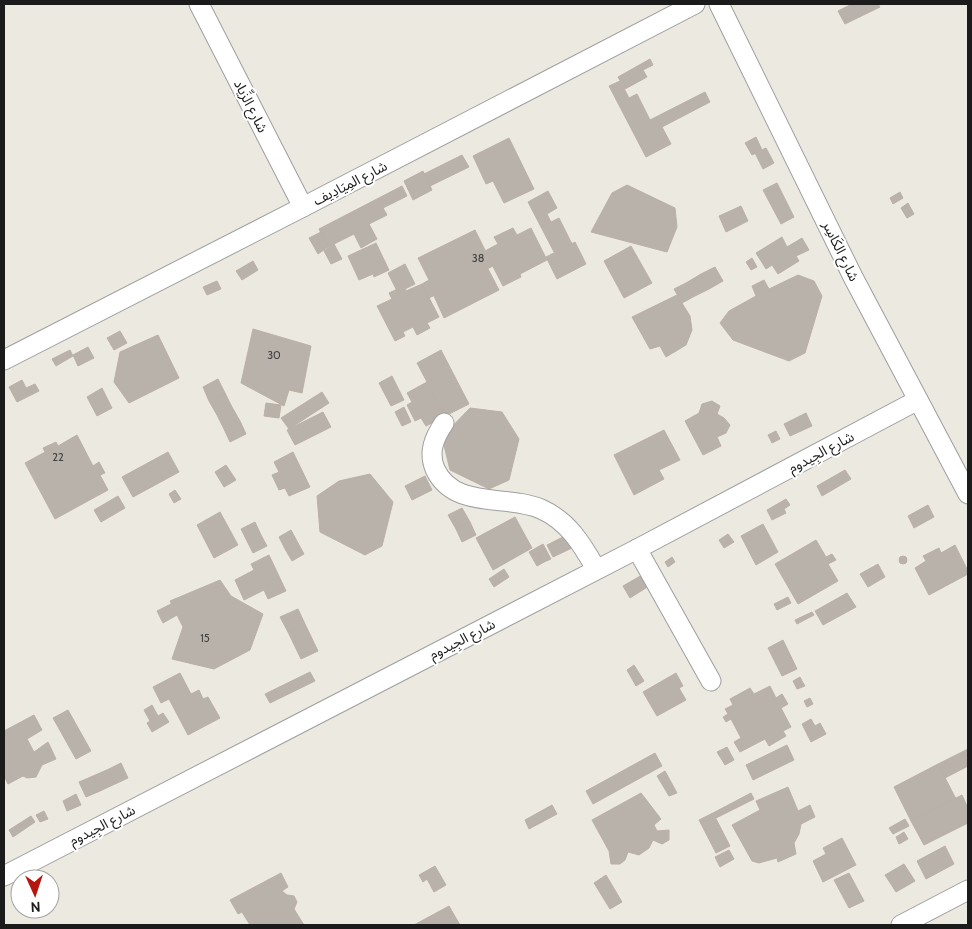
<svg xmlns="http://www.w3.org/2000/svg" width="972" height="929" font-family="Cabin,'Noto Sans Arabic',sans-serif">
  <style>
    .building { fill: #b8b2ab; stroke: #bcb0a5 }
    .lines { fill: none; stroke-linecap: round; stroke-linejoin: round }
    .street-casing { stroke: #9f9f9f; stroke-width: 21 }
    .street { stroke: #fff; stroke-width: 19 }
    .labels { text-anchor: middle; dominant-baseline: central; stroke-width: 4; stroke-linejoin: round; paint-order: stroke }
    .number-label { font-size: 11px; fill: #42413f }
    .street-label { font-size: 14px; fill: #1b1b1b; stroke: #fff }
  </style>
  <rect width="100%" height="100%" fill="#ece9e1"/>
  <g class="building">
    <path d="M852 4H878L880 7 845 24 838 11Z"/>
    <path d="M650 59 653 65 643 70 647 77 625 89 618 77Z"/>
    <path d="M620 81 629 98 637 94 650 120 705 92 710 102 662 127 671 144 646 157 609 86Z"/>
    <path d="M756 137 762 150 752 155 745 143Z"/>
    <path d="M509 138 534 189 504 203 493 181 486 184 473 156Z"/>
    <path d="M766 148 774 163 763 169 755 153Z"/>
    <path d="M462 155 469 167 430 186 424 174Z"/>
    <path d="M423 171 432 190 413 200 404 181Z"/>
    <path d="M777 183 794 217 781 224 763 190Z"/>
    <path d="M627 185 675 208 677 227 667 252 591 232 612 193Z"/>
    <path d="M402 186 407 196 383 208 387 215 369 224 377 239 361 248 354 234 328 247 319 229Z"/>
    <path d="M548 191 557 208 547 214 551 222 541 227 528 202Z"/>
    <path d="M900 192 903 198 893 204 890 198Z"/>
    <path d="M908 203 914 214 907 218 901 208Z"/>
    <path d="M741 206 748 221 726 232 719 216Z"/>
    <path d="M559 218 572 244 554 252 541 227Z"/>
    <path d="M513 228 517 235 531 228 547 260 520 274 521 277 503 286 485 251 498 244 494 237Z"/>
    <path d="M475 230 493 266 429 298 422 284 429 280 418 258Z"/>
    <path d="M321 232 328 247 318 254 309 238Z"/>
    <path d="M782 237 787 247 802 238 809 250 796 256 799 261 778 274 772 265 766 269 756 253Z"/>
    <path d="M575 242 586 264 557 279 546 257Z"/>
    <path d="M376 243 389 270 374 277 373 274 359 280 348 256Z"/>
    <path d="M334 244 342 259 331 264 324 251Z"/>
    <path d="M631 246 652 283 624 298 604 261Z"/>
    <path d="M752 258 757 267 751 270 746 262Z"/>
    <path d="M253 261 258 270 242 280 236 271Z"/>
    <path d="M405 264 415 284 405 289 404 286 396 289 388 273Z"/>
    <path d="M715 267 723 281 709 289 701 274Z"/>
    <path d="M488 269 499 290 444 318 434 296Z"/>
    <path d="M701 274 709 289 693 297 686 283Z"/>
    <path d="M798 275 814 281 822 296 805 353 789 361 733 340 720 323 729 311 756 296 752 286 764 280 769 289Z"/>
    <path d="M217 281 221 289 207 295 203 287Z"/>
    <path d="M686 283 693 297 682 303 674 289Z"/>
    <path d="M422 284 439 317 427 323 430 328 417 335 413 327 403 332 405 336 395 341 377 306 392 299 389 293 404 286 406 291Z"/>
    <path d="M677 295 690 316 692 330 686 345 666 357 660 346 650 349 632 317Z"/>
    <path d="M253 329 311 346 302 393 289 390 284 406 241 383Z"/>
    <path d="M120 331 127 343 114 350 107 338Z"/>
    <path d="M158 335 179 378 129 403 114 382 120 352Z"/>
    <path d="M88 347 94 358 78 366 73 355Z"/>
    <path d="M70 350 73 356 56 366 52 359Z"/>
    <path d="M441 350 469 404 445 416 417 363Z"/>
    <path d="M392 376 404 400 391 406 379 383Z"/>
    <path d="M218 379 225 393 209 401 203 387Z"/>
    <path d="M22 380 26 388 35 384 39 391 17 402 9 387Z"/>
    <path d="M427 382 445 416 426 426 421 418 415 421 407 405 412 402 407 393Z"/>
    <path d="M102 388 112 408 97 416 87 397Z"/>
    <path d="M322 392 329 403 289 429 281 418Z"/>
    <path d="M225 393 232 407 217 415 209 401Z"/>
    <path d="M712 401 720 406 717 414 724 418 730 425 726 433 717 437 721 446 703 455 685 421 699 413 702 404Z"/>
    <path d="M266 403 281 405 279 418 264 416Z"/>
    <path d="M232 407 240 421 224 429 217 415Z"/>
    <path d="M404 407 411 422 402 426 395 412Z"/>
    <path d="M470 408 502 412 519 439 509 480 489 489 450 470 442 437Z"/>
    <path d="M323 412 331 427 295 445 287 430Z"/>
    <path d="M806 413 812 426 790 436 784 424Z"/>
    <path d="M240 421 246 434 230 442 224 429Z"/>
    <path d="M664 430 680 460 659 470 664 479 634 495 614 455Z"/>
    <path d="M776 431 780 439 772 443 768 435Z"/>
    <path d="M77 435 93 466 99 462 105 473 100 475 108 490 55 519 25 463 45 452 43 448 56 442 58 446Z"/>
    <path d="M168 452 179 472 133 497 122 477Z"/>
    <path d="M293 452 310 487 289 496 285 488 279 490 272 475 279 472 274 462Z"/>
    <path d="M226 465 236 480 224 487 215 472Z"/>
    <path d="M845 470 851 479 822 496 817 486Z"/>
    <path d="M370 474 393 502 382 546 365 555 320 532 317 496 339 481Z"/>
    <path d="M425 476 432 490 412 500 405 486Z"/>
    <path d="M175 490 181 499 174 503 169 494Z"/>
    <path d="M118 496 125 508 101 522 94 510Z"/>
    <path d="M786 499 790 505 784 509 786 513 772 520 767 510Z"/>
    <path d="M928 505 934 517 914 528 908 516Z"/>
    <path d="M462 508 470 522 456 529 448 515Z"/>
    <path d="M220 512 238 545 214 558 197 525Z"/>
    <path d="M515 517 532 548 493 570 476 538Z"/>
    <path d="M255 522 261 535 247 541 241 529Z"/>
    <path d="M470 522 476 535 462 542 456 529Z"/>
    <path d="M763 524 778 552 756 565 741 536Z"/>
    <path d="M291 530 298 543 285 549 279 537Z"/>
    <path d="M728 534 734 542 724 548 719 540Z"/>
    <path d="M261 535 267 546 253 553 247 541Z"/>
    <path d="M567 535 574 547 553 557 547 545Z"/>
    <path d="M816 540 826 557 832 554 836 560 828 564 838 581 798 604 775 564Z"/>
    <path d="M298 543 304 554 292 561 285 549Z"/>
    <path d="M543 544 551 559 544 562 536 548Z"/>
    <path d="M955 545 968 571V574L929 595 915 568 926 561 923 556 939 548 941 553Z"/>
    <path d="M536 548 544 562 537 566 529 552Z"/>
    <path d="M269 555 286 591 268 599 264 590 244 600 235 580 254 570 251 564Z"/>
    <circle cx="903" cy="560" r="4"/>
    <path d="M672 557 675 562 668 567 665 562Z"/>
    <path d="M878 564 885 577 868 587 860 574Z"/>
    <path d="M504 569 509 577 494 587 489 579Z"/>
    <path d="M642 575 649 586 630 598 623 586Z"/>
    <path d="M220 580 231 596 263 614 250 650 214 669 172 659 183 627 170 601Z"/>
    <path d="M847 593 856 607 823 625 815 611Z"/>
    <path d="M788 597 791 603 777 610 774 604Z"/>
    <path d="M171 604 177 615 163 623 157 611Z"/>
    <path d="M298 609 305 624 288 632 280 617Z"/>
    <path d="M812 612 814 615 797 624 795 620Z"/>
    <path d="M305 624 318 651 301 659 288 632Z"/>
    <path d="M783 640 797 669 782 676 768 648Z"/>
    <path d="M634 665 644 681 636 686 627 670Z"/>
    <path d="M310 672 315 681 270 703 265 694Z"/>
    <path d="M180 673 191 694 199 690 203 699 208 697 220 718 188 735 169 699 161 703 153 687Z"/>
    <path d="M676 673 683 686 679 688 686 700 657 716 643 692Z"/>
    <path d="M800 677 802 681 795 685 793 681Z"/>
    <path d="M802 681 805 686 797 689 795 685Z"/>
    <path d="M770 686 776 698 782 694 788 704 781 708 791 727 783 731 786 736 769 746 765 739 740 752 734 742 741 738 731 719 726 722 723 717 728 714 725 709 733 705 730 699 750 688 754 694Z"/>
    <path d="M810 698 813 704 807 707 804 701Z"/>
    <path d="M152 705 158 716 163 713 169 722 152 732 147 723 150 721 144 710Z"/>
    <path d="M68 710 91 751 76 759 53 718Z"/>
    <path d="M34 715 42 730 27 739 34 752 48 742 56 759 42 765 36 777 27 778 23 776 8 784 4 776V731Z"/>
    <path d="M811 719 815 726 820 723 826 734 811 742 802 724Z"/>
    <path d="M787 745 794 760 753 780 746 765Z"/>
    <path d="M727 747 734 760 725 765 717 752Z"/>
    <path d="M968 749V766L945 778 938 764Z"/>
    <path d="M655 753 662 766 593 804 586 791Z"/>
    <path d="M121 763 128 778 115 784 109 769Z"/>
    <path d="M938 764 956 799 911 821 894 787Z"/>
    <path d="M109 769 115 784 100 791 93 776Z"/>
    <path d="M665 771 677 793 669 796 657 776Z"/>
    <path d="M93 776 100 791 86 797 79 782Z"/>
    <path d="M788 787 798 811 810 805 815 817 801 824 799 834 794 843 796 854 778 862 777 858 759 863 752 861 732 825 760 810 756 801Z"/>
    <path d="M641 793 661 819 654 825 657 831 669 830V840L662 844 653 840 649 848 639 855 628 852 625 860 620 864H611L609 851 592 820Z"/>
    <path d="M751 793 754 799 716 818 713 813Z"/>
    <path d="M76 794 81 805 67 811 63 801Z"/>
    <path d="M962 795 968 808V823L924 845 911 821Z"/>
    <path d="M552 805 557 814 529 829 525 820Z"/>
    <path d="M44 811 48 819 40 822 36 815Z"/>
    <path d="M713 813 730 846 716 853 699 820Z"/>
    <path d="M31 816 35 822 13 837 9 830Z"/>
    <path d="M905 819 909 826 893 834 889 828Z"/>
    <path d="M904 832 908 839 899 844 896 837Z"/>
    <path d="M842 838 856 865 823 882 813 861 826 854 823 848Z"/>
    <path d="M945 846 954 864 926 879 917 861Z"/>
    <path d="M729 850 734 859 720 867 715 857Z"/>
    <path d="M904 864 915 881 896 892 885 875Z"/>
    <path d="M435 866 446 885 434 892 427 879 423 882 419 875Z"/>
    <path d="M281 873 288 887 282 891 287 895 294 896 297 902 294 909 304 925H250L242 912 238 914 230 900Z"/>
    <path d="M849 873 864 901 849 908 834 880Z"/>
    <path d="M606 875 622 902 610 909 594 883Z"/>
    <path d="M449 906 460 925H414Z"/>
  </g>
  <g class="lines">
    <defs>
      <g id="street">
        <path d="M199 4 303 207"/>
        <path d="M719 4 853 277 968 494"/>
        <path d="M4 360 303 207 695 4"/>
        <path d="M444 423C434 438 428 452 435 469 454 510 506 494 541 509 568 521 582 544 596 569"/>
        <path d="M637 549 711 681"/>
        <path d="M4 876 637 549 918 400"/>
        <path d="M901 925 968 890"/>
      </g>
    </defs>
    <use href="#street" class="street-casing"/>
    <use href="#street" class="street"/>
  </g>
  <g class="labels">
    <g class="number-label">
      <text x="478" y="258">38</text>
      <text x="274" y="355">30</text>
      <text x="58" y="457">22</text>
      <text x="205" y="638">15</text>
    </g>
    <g class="street-label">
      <text transform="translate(251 106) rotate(63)">شارع الزِّياد</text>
      <text transform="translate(350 183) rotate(-27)">شارع المِيَادِيف</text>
      <text transform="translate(841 251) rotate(64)">شارع الكَاسِر</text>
      <text transform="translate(821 452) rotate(-28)">شارع الجِيدوم</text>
      <text transform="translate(462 639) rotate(-27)">شارع الجِيدوم</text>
      <text transform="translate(102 825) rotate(-27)">شارع الجِيدوم</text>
    </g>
  </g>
  <rect width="972" height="929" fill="none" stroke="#1b1b1b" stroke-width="10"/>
  <g transform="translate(35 894) rotate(177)"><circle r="24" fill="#ffffff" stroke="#a4a4a4"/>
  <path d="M0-4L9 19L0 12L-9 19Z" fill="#b61610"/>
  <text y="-8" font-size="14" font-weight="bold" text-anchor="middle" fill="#1b1b1b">N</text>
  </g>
</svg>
